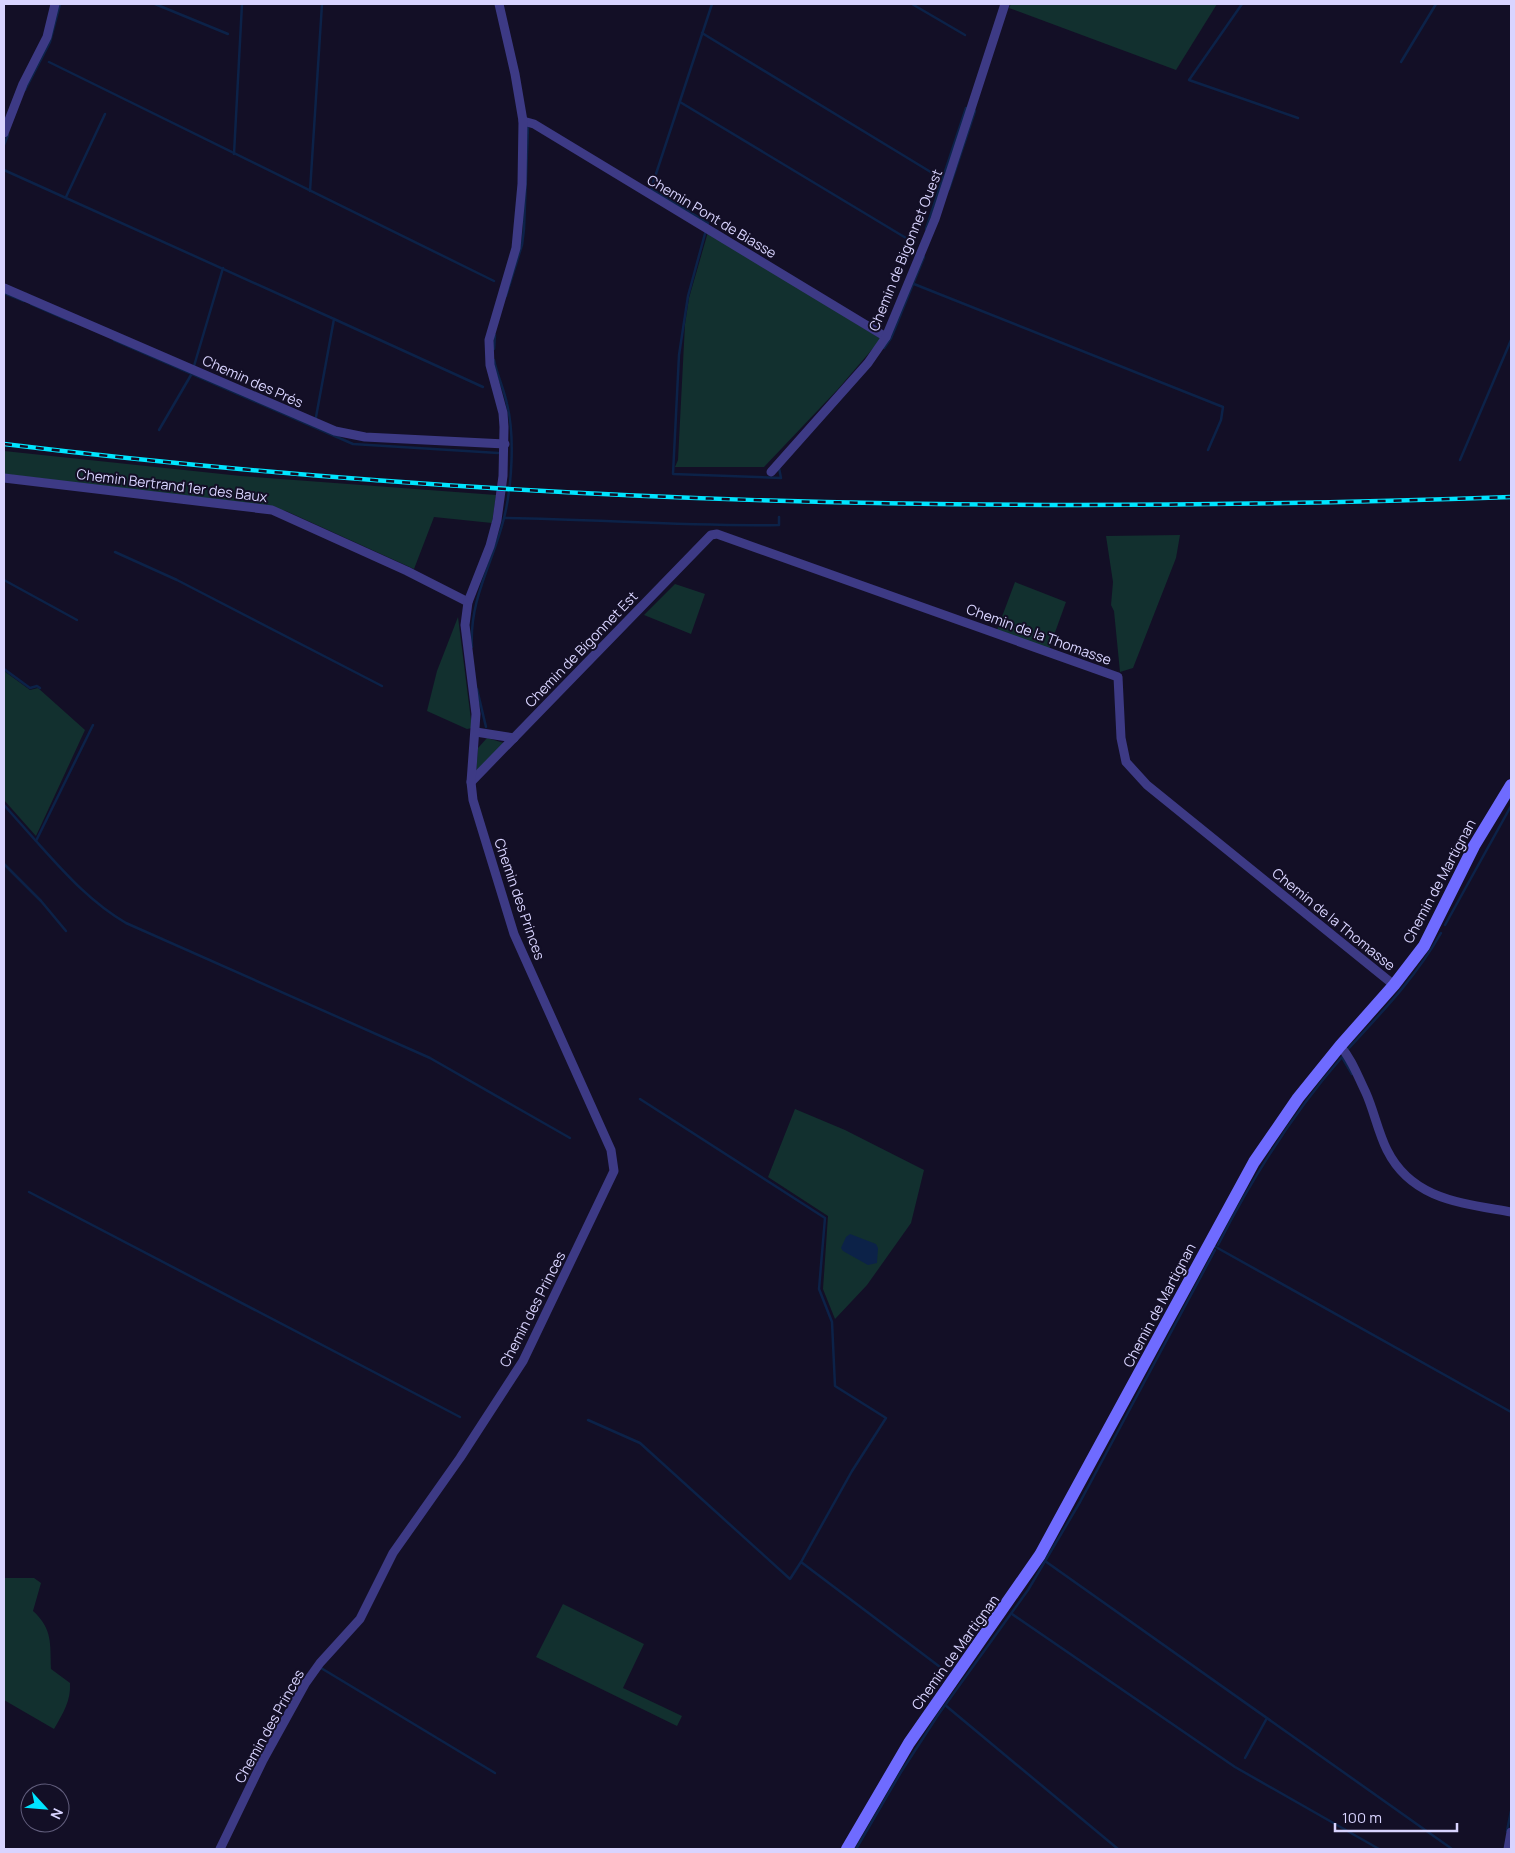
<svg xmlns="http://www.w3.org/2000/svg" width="1515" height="1853" font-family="Manrope,sans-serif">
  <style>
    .green { fill: #12302f }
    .water { fill: #0c2248 }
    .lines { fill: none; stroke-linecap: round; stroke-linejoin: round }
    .stream { stroke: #0c2248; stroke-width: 2.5 }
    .minor { stroke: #3d3a85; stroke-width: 9 }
    .secondary { stroke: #6f6bff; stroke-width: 12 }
    .rail-casing { stroke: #00e5ff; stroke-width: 4.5 }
    .rail { stroke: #130f26; stroke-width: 2.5; stroke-dasharray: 8; stroke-linecap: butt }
    .labels { text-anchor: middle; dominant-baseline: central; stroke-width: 4; stroke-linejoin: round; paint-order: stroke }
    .street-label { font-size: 14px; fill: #d9d4ff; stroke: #130f26 }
  </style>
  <rect width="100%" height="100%" fill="#130f26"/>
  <g class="green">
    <path d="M1011 4H1217L1176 70 1009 8Z"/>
    <path d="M708 232 881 339 838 389 764 467H675L678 460 685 324 689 298Z"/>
    <path d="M4 451 241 476 496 495 492 523 434 517 414 569 286 511 262 505 4 474Z"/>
    <path d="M1180 535 1176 558 1133 668 1120 672 1114 611 1111 605 1113 582 1106 536Z"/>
    <path d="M1015 582 1066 602 1049 649 997 630Z"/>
    <path d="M675 584 705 594 691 634 644 615Z"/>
    <path d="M458 617 472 728 467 729 427 711 437 671Z"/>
    <path d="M4 671 30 690 38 688 85 730 36 836 4 800Z"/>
    <path d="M487 738 504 743 476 774 478 748Z"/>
    <path d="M795 1109 845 1130 924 1170 911 1223 867 1285 835 1319 823 1289 828 1216 768 1177Z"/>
    <path d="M4 1578H34L41 1583 33 1611C53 1629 50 1644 51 1669L70 1683C71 1701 63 1713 54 1729L4 1700Z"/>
    <path d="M563 1604 644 1644 623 1688 682 1716 677 1726 536 1657Z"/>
  </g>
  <path class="water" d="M850 1234 876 1244 878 1248 877 1263 868 1265 843 1251 841 1248 846 1237Z"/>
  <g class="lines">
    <g class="stream">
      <path d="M155 4 228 34"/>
      <path d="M912 4 965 35"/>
      <path d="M1242 4 1189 80 1298 118"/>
      <path d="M702 33 934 174"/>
      <path d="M49 62 494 281"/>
      <path d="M1401 62 1436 4"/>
      <path d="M25 90 50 42 60 4"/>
      <path d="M680 102 906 238"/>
      <path d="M4 145 8 135"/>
      <path d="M234 154 242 4"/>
      <path d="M4 170 334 319 316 417"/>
      <path d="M949 189 975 111"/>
      <path d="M310 191 322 4"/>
      <path d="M66 197 105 114"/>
      <path d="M707 225 708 223 651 189 712 4"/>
      <path d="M926 229 966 108"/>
      <path d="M706 230 688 296 679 355 673 474 781 478 779 468"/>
      <path d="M914 284 1223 407 1221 420 1208 450"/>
      <path d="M4 293 24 301"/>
      <path d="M506 296 522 245 524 229 528 127"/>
      <path d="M31 304 70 321"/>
      <path d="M334 319 483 387"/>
      <path d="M114 340 353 444 498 453"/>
      <path d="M884 348 891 338 924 257"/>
      <path d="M494 349 495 335"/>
      <path d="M194 366 223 268"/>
      <path d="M159 430 191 375"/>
      <path d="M1460 460 1511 340"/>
      <path d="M504 518C596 519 687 527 779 525V517"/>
      <path d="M115 552 177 580 382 686"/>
      <path d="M4 580 77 620"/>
      <path d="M472 647C469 599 493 563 504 518 512 486 515 436 507 404 504 389 497 375 494 360"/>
      <path d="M4 669 30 688 37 686 40 688"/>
      <path d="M477 689 486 727"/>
      <path d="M93 725 36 841C64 872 90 902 126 923L430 1058 570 1138"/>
      <path d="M4 805 36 841"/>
      <path d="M4 864 41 901 66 931"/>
      <path d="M1445 925 1511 806"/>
      <path d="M1348 1049C1382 1012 1416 977 1441 933"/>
      <path d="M640 1099 825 1218 819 1289 832 1322 835 1386 886 1418 852 1471 801 1562"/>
      <path d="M29 1192 460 1417"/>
      <path d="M1218 1245C1252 1178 1293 1113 1342 1057L1352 1074"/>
      <path d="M1214 1246 1511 1412"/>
      <path d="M588 1420 640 1443 790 1579 801 1562 948 1673"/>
      <path d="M1045 1561 1452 1849"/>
      <path d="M1012 1614 1235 1767 1379 1849"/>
      <path d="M321 1668 495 1773"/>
      <path d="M945 1705 1118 1849"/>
      <path d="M1245 1758 1267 1718"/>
      <path d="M1507 1831 1511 1811"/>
      <path d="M856 1849 901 1772 938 1715 1028 1590 1080 1502 1215 1250"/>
    </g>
    <g class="minor">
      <path d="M523 121 534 124 886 337"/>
      <path d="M4 133 23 84 47 37 55 4"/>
      <path d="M4 288 335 431 365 437 505 444"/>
      <path d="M771 472 868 363 886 337 935 219 1005 4"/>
      <path d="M4 478 272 510 407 571 468 602"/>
      <path d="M476 732 514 738"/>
      <path d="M471 782 711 535 717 534 1118 677 1121 738 1126 762 1147 785 1394 985"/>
      <path d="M1340 1046C1352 1059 1358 1077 1366 1093 1374 1111 1378 1132 1387 1150 1412 1200 1462 1203 1511 1212"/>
      <path d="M220 1849 263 1760 305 1684 320 1663 360 1619 393 1553 460 1458 523 1361 614 1171 611 1150 514 934 473 800 471 782 476 714 465 625 468 602 490 546 497 520 503 476 504 427 503 413 490 365 489 340 516 248 522 184 523 121 515 74 499 4"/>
      <path d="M1508 1849 1511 1832"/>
    </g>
    <path class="secondary" d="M847 1849 909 1743 1040 1555 1254 1162 1298 1098 1340 1046 1394 985 1424 946 1474 846 1511 785"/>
    <defs>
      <path id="rail" d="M4 444C504 505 1008 515 1511 497"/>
    </defs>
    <use href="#rail" class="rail-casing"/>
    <use href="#rail" class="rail"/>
  </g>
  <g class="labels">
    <g class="street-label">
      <text transform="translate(712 216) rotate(31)">Chemin Pont de Biasse</text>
      <text transform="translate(905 250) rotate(-68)">Chemin de Bigonnet Ouest</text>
      <text transform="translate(253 381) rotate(24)">Chemin des Prés</text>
      <text transform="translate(172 485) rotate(7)">Chemin Bertrand 1er des Baux</text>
      <text transform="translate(1039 634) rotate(20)">Chemin de la Thomasse</text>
      <text transform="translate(581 649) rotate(-46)">Chemin de Bigonnet Est</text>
      <text transform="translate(1439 881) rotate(-62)">Chemin de Martignan</text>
      <text transform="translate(520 899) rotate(71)">Chemin des Princes</text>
      <text transform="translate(1334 919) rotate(39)">Chemin de la Thomasse</text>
      <text transform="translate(1159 1305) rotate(-62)">Chemin de Martignan</text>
      <text transform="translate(532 1309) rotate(-63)">Chemin des Princes</text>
      <text transform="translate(955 1652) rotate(-54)">Chemin de Martignan</text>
      <text transform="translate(269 1726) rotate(-61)">Chemin des Princes</text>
    </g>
  </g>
  <rect width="1515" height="1853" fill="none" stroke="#d9d4ff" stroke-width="10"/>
  <g transform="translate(45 1808) rotate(116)"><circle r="24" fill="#130f26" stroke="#625e7d"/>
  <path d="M0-4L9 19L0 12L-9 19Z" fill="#00e5ff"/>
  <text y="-8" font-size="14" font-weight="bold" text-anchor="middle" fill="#d9d4ff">N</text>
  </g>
  <path d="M1335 1823v8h122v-8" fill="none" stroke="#d9d4ff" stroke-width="2.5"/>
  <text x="1342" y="1823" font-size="15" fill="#d9d4ff" stroke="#130f26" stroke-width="4" paint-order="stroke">100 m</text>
</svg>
